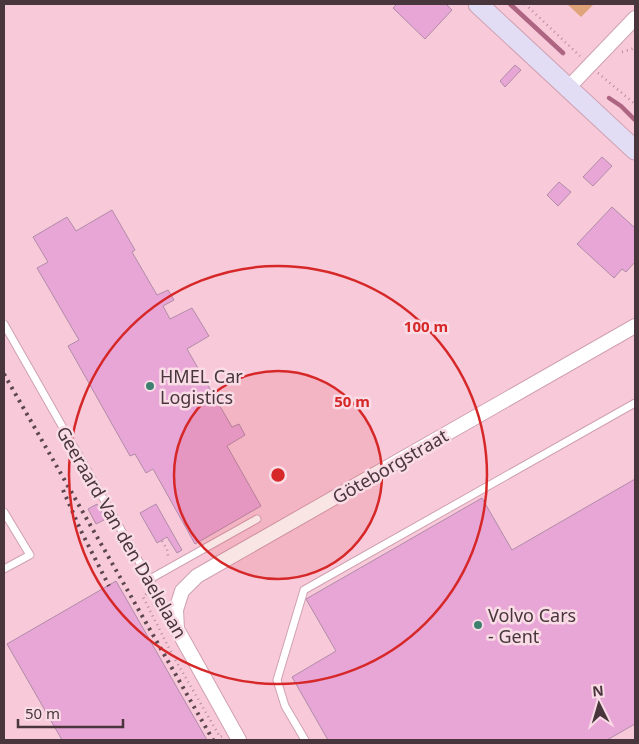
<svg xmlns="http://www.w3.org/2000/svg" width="639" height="744" font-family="'Noto Sans',sans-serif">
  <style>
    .green { fill: #e0a47b }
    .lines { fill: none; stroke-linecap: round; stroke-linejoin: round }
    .stream { stroke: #ae6581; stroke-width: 4.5 }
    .building { fill: #e8a6d7; stroke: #b08ca7 }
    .service-casing { stroke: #cfa1b1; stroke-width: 9 }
    .minor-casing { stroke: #cfa1b1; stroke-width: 16 }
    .secondary-casing { stroke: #cfa1b1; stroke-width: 21 }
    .path { stroke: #b28e9a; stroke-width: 2.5; stroke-dasharray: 1 4; stroke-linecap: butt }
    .service { stroke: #fff; stroke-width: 7 }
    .minor { stroke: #fff; stroke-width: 14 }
    .secondary { stroke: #e3dcf5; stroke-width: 19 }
    .rail { stroke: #5c464e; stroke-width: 4; stroke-dasharray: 2.5 5; stroke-linecap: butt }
    .ring { fill: none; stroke: #d62828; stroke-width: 2.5 }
    .poi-dot { fill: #3f8070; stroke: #f9dce6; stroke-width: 2 }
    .labels { text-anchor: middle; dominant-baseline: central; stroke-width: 5; stroke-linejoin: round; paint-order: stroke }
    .poi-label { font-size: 18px; fill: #49363d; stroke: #f9dce6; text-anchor: start }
    .street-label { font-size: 18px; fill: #49363d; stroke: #f9dce6 }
    .centre { fill: #d62828; stroke: #f9dce6; stroke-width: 2.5 }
    .ring-label { font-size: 15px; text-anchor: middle; font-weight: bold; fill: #d62828; stroke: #f9dce6; stroke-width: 5; stroke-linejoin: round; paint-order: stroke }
  </style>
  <rect width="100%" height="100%" fill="#f8c9d9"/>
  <path class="green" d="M567 4H594L581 17Z"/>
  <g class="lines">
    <g class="stream">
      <path d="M510 4 563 53"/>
      <path d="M609 98 621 106 635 120"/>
    </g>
  </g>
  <g class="building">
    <path d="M397 4H446L452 10 425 39 393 8Z"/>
    <path d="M515 65 521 70 505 87 500 81Z"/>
    <path d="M602 157 612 166 593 186 583 177Z"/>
    <path d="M559 182 571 192 558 206 547 195Z"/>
    <path d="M612 207 635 228V262L626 272 622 269 614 278 577 244Z"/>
    <path d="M112 210 135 250 132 252 157 295 168 290 174 300 163 306 170 319 192 308 209 336 187 349 232 427 239 424 245 435 227 446 261 506 195 544 153 469 146 473 135 454 130 456 68 346 79 340 37 268 48 262 33 237 67 217 76 231Z"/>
    <path d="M635 479V724L607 740H328L292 677 336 651 306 599 482 498 512 550Z"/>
    <path d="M97 504 106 519 96 524 88 509Z"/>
    <path d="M156 504 182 550 177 553 167 537 157 543 140 513Z"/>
    <path d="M116 581 207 740H62L7 644Z"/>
  </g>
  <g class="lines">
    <defs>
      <g id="service">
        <path d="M4 324 174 623"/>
        <path d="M4 512 30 555 4 569"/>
        <path d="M150 579 257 519"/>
        <path d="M305 740 285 706 277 680 304 590 635 403"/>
      </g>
      <g id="minor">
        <path d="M568 88 635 18"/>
        <path d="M239 740 177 629 176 610 182 591 197 576 635 326"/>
      </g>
      <path id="secondary" d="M478 4 635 150"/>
    </defs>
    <use href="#service" class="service-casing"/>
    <use href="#minor" class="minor-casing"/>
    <use href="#secondary" class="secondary-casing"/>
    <g class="path">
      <path d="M525 4 580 56"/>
      <path d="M622 52 635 48"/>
      <path d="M598 73 635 104"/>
      <path d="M162 541 167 549 168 556"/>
      <path d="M146 594 143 597 172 654 220 737 222 736"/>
    </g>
    <use href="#service" class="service"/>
    <use href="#minor" class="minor"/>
    <use href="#secondary" class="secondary"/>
    <g class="rail">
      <path d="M4 374 213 740"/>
      <path d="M63 490 81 531 109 586"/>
    </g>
  </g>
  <circle cx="278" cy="475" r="104" fill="#d62828" fill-opacity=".12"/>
  <g class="ring">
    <circle cx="278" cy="475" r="104"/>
    <circle cx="278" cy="475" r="209"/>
  </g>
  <g class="poi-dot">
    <circle cx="150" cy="386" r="5"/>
    <circle cx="478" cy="625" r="5"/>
  </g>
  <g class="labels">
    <g class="poi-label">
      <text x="160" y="376">HMEL Car<tspan x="160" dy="21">Logistics</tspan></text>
      <text x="488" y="615">Volvo Cars<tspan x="488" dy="21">- Gent</tspan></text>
    </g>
    <g class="street-label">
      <text transform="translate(390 466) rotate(-30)">Göteborgstraat</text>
      <text transform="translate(122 532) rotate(60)">Geeraard Van den Daelelaan</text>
    </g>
  </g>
  <circle cx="278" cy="475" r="8" class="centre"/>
  <g class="ring-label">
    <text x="426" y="332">100 m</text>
    <text x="352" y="407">50 m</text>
  </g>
  <rect width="639" height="744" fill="none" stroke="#49363d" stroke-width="10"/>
  <g transform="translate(599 704) rotate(355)" stroke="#f9dce6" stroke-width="4" paint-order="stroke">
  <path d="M0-4L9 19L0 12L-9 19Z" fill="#49363d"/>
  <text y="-8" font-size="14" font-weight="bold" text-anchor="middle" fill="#49363d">N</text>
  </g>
  <path d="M18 719v8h105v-8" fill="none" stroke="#49363d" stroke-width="2.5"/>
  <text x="25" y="719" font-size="15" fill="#49363d" stroke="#f9dce6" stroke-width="4" paint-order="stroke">50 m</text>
</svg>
